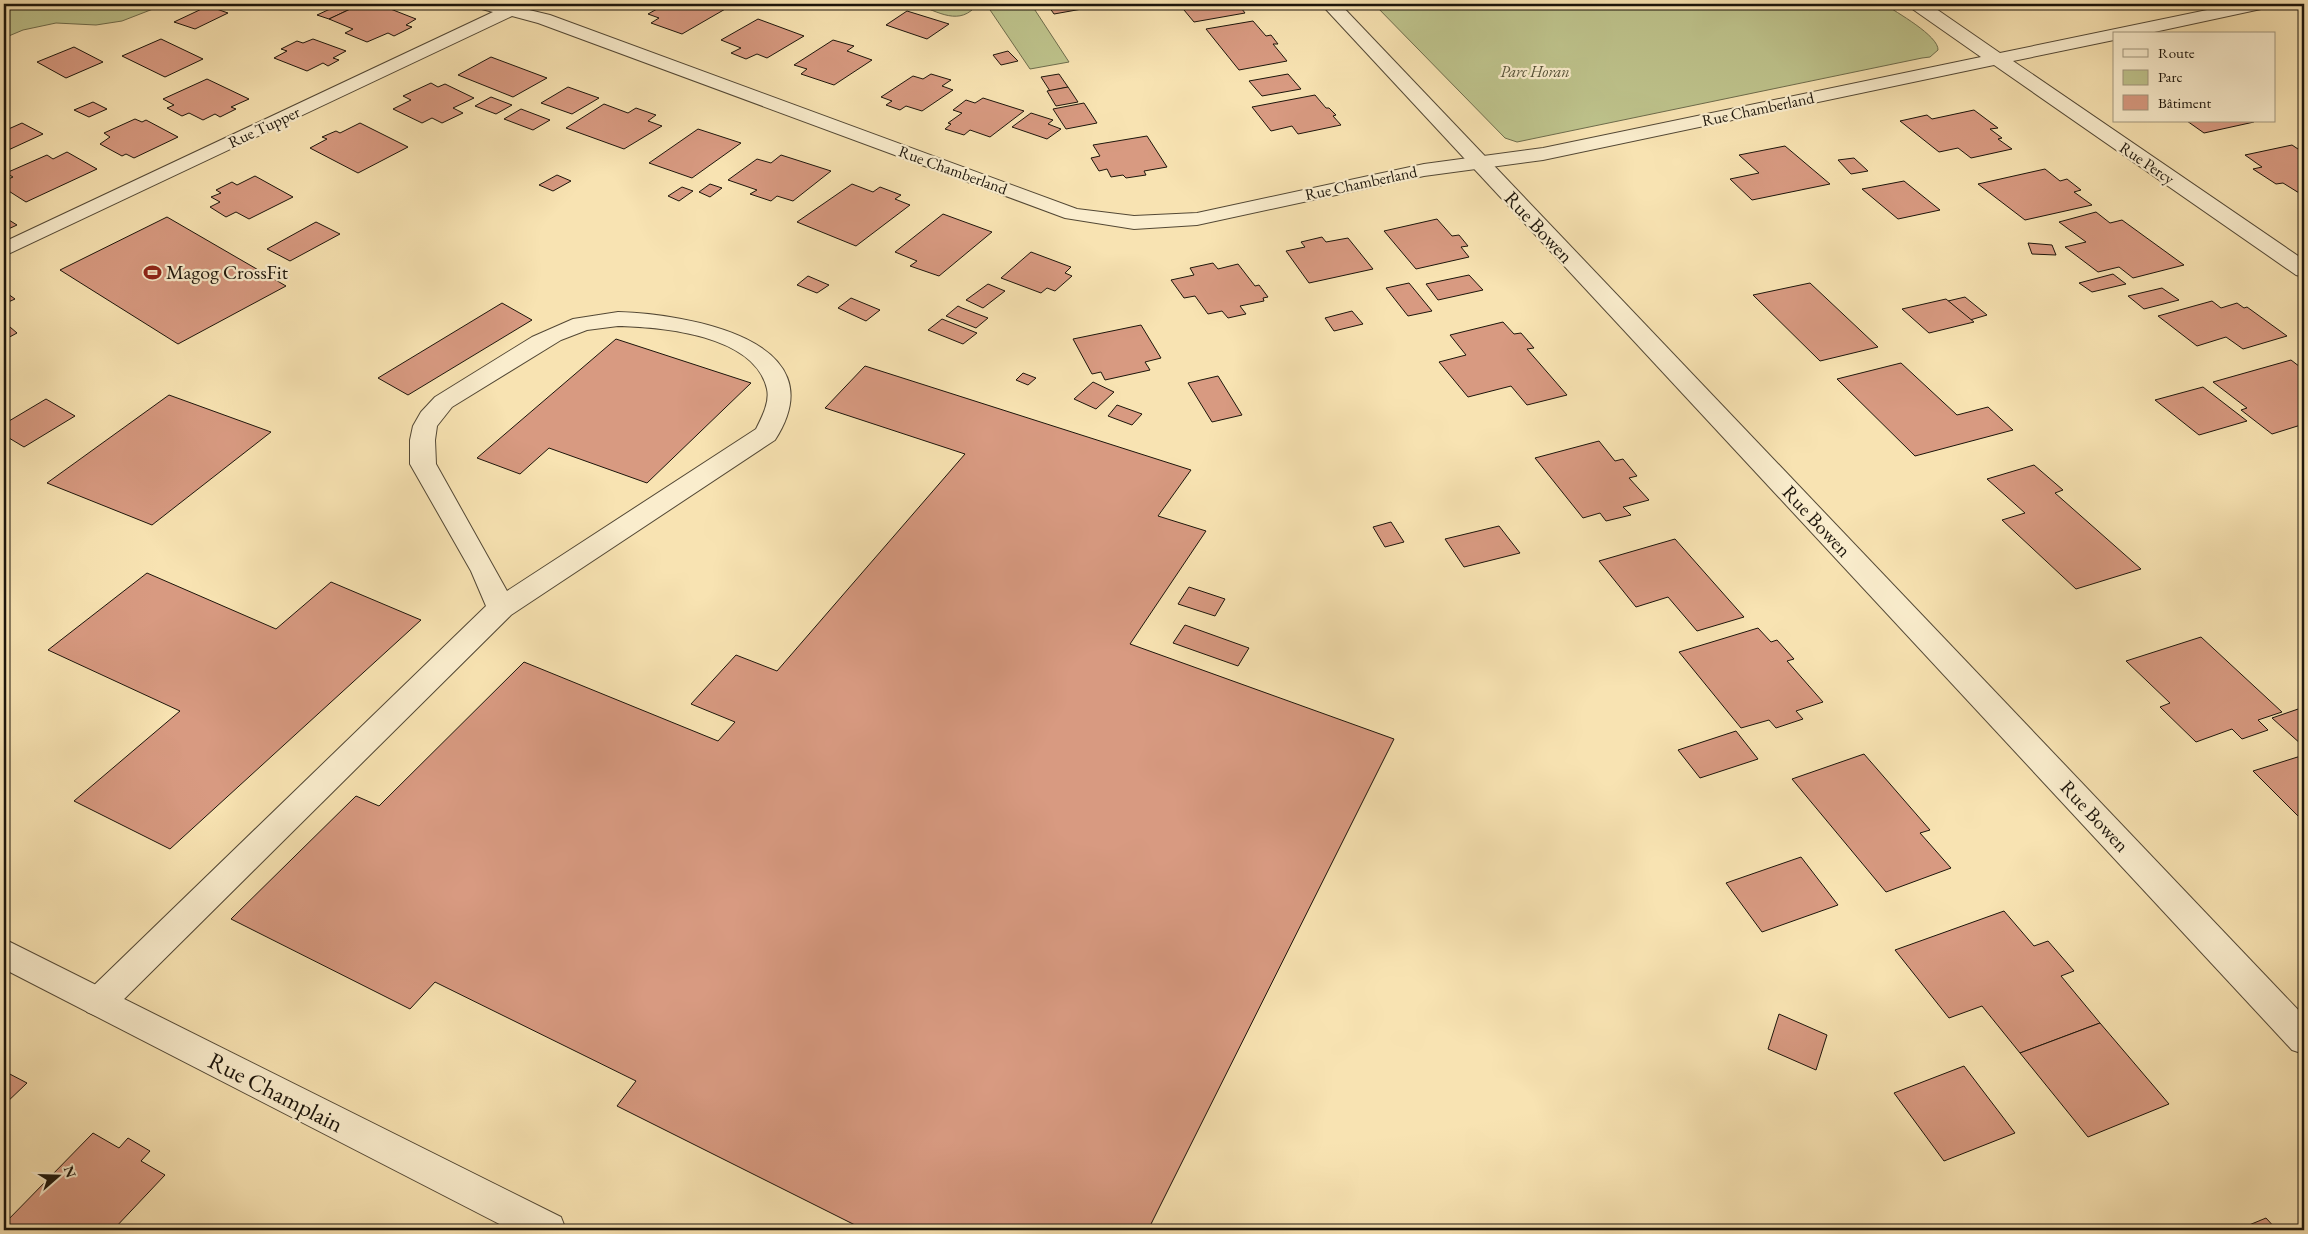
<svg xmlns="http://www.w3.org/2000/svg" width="2308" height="1234" font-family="'EB Garamond',serif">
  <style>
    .green { fill: #bec38c; stroke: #6d6c4c }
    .building { fill: #d89a81; stroke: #1c150b }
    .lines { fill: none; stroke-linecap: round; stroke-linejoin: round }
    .service-casing { stroke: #534835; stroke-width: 2 }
    .minor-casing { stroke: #534835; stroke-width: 2 }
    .tertiary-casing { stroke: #534835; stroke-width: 2 }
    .service { fill: #faedcd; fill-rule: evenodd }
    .minor { fill: #faedcd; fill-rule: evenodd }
    .tertiary { fill: #faedcd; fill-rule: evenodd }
    .labels { text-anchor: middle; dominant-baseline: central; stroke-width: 4.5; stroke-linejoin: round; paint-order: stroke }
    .far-park-label { font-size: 16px; font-style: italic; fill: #555238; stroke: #faedcd }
    .far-street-label { font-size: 16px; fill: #1c150b; stroke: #faedcd }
    .street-label { font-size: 20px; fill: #1c150b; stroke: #faedcd }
    .poi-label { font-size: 20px; fill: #1c150b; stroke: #faedcd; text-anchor: start }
    .near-street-label { font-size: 24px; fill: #1c150b; stroke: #faedcd }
  </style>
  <rect width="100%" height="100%" fill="#f8e3b2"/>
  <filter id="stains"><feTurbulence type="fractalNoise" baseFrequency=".004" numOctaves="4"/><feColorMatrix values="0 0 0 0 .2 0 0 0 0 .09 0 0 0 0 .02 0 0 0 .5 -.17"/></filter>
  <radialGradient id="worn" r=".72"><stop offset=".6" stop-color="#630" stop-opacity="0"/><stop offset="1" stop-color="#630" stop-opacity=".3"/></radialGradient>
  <g class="green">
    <path d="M4 4H158L153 9 122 21 96 25 56 23 23 30 4 38Z"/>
    <path d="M915 4H978C959 27 940 12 915 4Z"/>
    <path d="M986 4H1031L1069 62 1030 69Z"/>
    <path d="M1374 4H1884C1896 12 1939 36 1938 50L1930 57 1922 58 1517 142 1505 138Z"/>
  </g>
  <g class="building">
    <path d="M341 4H361L329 19 317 15Z"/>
    <path d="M361 4H389L393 5 388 8 416 19 406 25 412 27 394 36 388 33 367 42 345 33 353 29 329 19Z"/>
    <path d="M666 4H715L727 8 682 34 651 23 659 18 648 14Z"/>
    <path d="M1047 4H1078L1082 9 1054 14Z"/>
    <path d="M1179 4H1238L1245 13 1194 22Z"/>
    <path d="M208 6 228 13 195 29 174 22Z"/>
    <path d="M907 11 949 24 927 39 886 25Z"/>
    <path d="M758 19 804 36 767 58 757 54 746 59 731 53 741 48 721 40Z"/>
    <path d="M1253 21 1266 36 1271 35 1278 44H1273L1287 61 1239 70 1206 29Z"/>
    <path d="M161 39 203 59 165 77 122 56Z"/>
    <path d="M313 39 346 51 333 58 339 60 328 66 323 63 307 71 274 58 287 51 281 49 297 41 303 43Z"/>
    <path d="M833 40 854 46 847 51 872 60 834 85 801 74 807 69 794 65Z"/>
    <path d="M74 47 103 62 66 78 37 62Z"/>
    <path d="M1008 51 1018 61 1001 65 993 55Z"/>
    <path d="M491 57 547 78 513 97 458 75Z"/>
    <path d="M931 74 951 80 942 86 953 90 922 111 906 106 900 110 886 105 892 101 881 97 913 76 923 79Z"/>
    <path d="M1059 74 1068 87 1050 91 1041 77Z"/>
    <path d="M1288 74 1301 89 1262 96 1249 81Z"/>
    <path d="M207 79 249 99 231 107 236 109 220 117 215 114 203 120 189 113 182 116 167 108 174 105 163 99Z"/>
    <path d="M431 83 438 87 445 84 474 98 453 108 463 113 442 123 432 118 422 123 393 109 411 100 403 96Z"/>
    <path d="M568 87 599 98 572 114 541 103Z"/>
    <path d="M1068 87 1078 102 1056 106 1047 91Z"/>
    <path d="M1315 95 1326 108H1329L1336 115 1333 116 1341 125 1298 134 1292 126 1271 131 1252 107Z"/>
    <path d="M491 97 512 105 496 114 475 106Z"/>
    <path d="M983 98 1024 111 990 137 970 130 964 135 945 129 951 124 948 123 962 113 953 110 966 100 975 103Z"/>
    <path d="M93 102 107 109 89 117 74 110Z"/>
    <path d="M1084 103 1097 123 1066 129 1053 109Z"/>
    <path d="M604 104 628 113 636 108 656 115 648 121 662 126 624 149 566 128Z"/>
    <path d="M521 109 550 120 533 130 504 119Z"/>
    <path d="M1974 110 1998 128 1990 129 2002 138 1998 139 2012 149 1971 158 1958 148 1939 152 1900 121 1927 115 1932 119Z"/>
    <path d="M1031 113 1053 120 1048 124 1061 129 1047 139 1012 127Z"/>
    <path d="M135 119 142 122 146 120 178 137 134 158 126 154 122 156 100 144 110 137 104 133Z"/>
    <path d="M2187 121H2254V122L2204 133Z"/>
    <path d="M22 123 43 134 4 152V131Z"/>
    <path d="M360 123 408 147 358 173 310 148 327 139 322 137 336 131 340 133Z"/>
    <path d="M698 129 741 143 692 178 649 163Z"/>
    <path d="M1147 136 1167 167 1144 171 1146 175 1126 178 1123 175 1111 177 1107 169 1099 171 1091 158 1100 156 1093 145Z"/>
    <path d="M2292 145 2304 153V196L2283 183 2276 184 2253 169 2262 167 2245 155Z"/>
    <path d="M1785 146 1830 184 1752 200 1730 179 1759 173 1739 155Z"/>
    <path d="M67 152 97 169 26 202 4 188V181L13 177 6 173 47 155 53 159Z"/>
    <path d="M781 155 831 171 793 201 777 196 771 201 750 194 757 190 728 180 757 159 771 163Z"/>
    <path d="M1854 158 1868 171 1851 174 1838 160Z"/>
    <path d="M2045 169 2060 181 2067 179 2081 190 2074 192 2092 205 2025 220 1978 184Z"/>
    <path d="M557 175 571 181 553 191 539 185Z"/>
    <path d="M255 176 293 197 249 219 236 212 226 217 210 207 220 202 211 197 221 193 216 190 232 182 237 185Z"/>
    <path d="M1904 181 1940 210 1898 219 1862 189Z"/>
    <path d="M710 184 722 188 710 197 699 192Z"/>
    <path d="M852 184 873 192 880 187 901 195 895 199 910 205 856 246 797 222Z"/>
    <path d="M682 187 693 191 679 201 668 196Z"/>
    <path d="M2096 212 2110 223 2122 220 2184 265 2133 278 2119 267 2098 272 2065 247 2086 242 2059 222Z"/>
    <path d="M943 214 992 232 939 276 910 266 917 261 895 252Z"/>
    <path d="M4 217 17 225 4 231Z"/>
    <path d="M167 217 286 286 178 344 60 270Z"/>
    <path d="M1437 219 1452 236 1459 235 1468 246 1461 247 1469 257 1416 269 1384 231Z"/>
    <path d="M316 222 340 234 290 261 267 249Z"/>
    <path d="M1322 237 1326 242 1348 238 1373 269 1309 283 1286 251 1305 247 1301 242Z"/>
    <path d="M2028 243 2052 245 2056 255 2032 254Z"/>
    <path d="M1031 252 1071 267 1065 273 1072 276 1055 291 1047 288 1041 293 1001 278Z"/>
    <path d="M1213 263 1218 269 1238 264 1255 286 1259 285 1268 297 1263 298 1264 301 1240 306 1246 314 1228 318 1222 311 1208 314 1195 296 1184 298 1171 280 1194 275 1190 268Z"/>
    <path d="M2113 274 2126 284 2092 292 2079 283Z"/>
    <path d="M1469 275 1483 290 1438 300 1426 284Z"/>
    <path d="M808 276 829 285 817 293 797 285Z"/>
    <path d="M1409 283 1432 311 1408 316 1386 288Z"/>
    <path d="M1810 283 1878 347 1820 361 1753 295Z"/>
    <path d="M988 284 1005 291 983 308 966 300Z"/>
    <path d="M2162 288 2179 300 2144 309 2128 296Z"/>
    <path d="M4 291 15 299 4 304Z"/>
    <path d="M1965 297 1987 315 1970 320 1948 301Z"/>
    <path d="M851 298 880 310 866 321 838 308Z"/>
    <path d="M1946 299 1974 322 1929 333 1902 309Z"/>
    <path d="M2212 301 2221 308 2237 303 2244 308 2247 307 2287 336 2243 349 2226 337 2197 346 2158 316Z"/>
    <path d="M502 303 532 320 408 395 378 378Z"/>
    <path d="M958 306 962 308 988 318 976 328 946 316Z"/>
    <path d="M1352 311 1363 324 1334 331 1325 318Z"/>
    <path d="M942 319 977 333 963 344 928 330Z"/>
    <path d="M1503 322 1514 334 1521 333 1534 348 1527 349 1567 395 1527 405 1511 386 1468 397 1439 362 1466 355 1450 335Z"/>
    <path d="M4 323 10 327 17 333 4 340Z"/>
    <path d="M1141 325 1161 358 1145 362 1150 370 1105 380 1101 372 1092 374 1073 339Z"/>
    <path d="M616 339 751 383 647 483 549 448 520 474 477 458Z"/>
    <path d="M2291 360 2304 370V424L2272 434 2241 410 2247 408 2213 382Z"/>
    <path d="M1901 363 1957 415 1988 407 2013 430 1915 456 1837 379Z"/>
    <path d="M865 366 1191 470 1158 516 1206 531 1130 644 1394 739 1148 1230H865L617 1106 636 1081 435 982 410 1009 231 919 356 796 379 806 524 662 718 741 735 722 691 704 736 655 777 671 965 454 825 408Z"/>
    <path d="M1023 373 1036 378 1028 385 1016 380Z"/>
    <path d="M1218 376 1242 415 1212 422 1188 383Z"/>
    <path d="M1093 382 1114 392 1096 409 1074 399Z"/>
    <path d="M2203 387 2247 421 2199 435 2155 400Z"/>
    <path d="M169 395 271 432 152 525 47 483Z"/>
    <path d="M46 399 75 416 24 447 4 435V424Z"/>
    <path d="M1117 405 1142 414 1132 425 1108 416Z"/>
    <path d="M1599 441 1615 461 1623 459 1637 476 1629 478 1649 500 1623 507 1631 515 1606 521 1600 513 1583 518 1535 458Z"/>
    <path d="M2034 465 2063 490 2055 493 2141 569 2076 589 2002 520 2025 513 1987 479Z"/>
    <path d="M1391 522 1404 542 1385 547 1373 527Z"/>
    <path d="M1499 526 1520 553 1464 567 1445 539Z"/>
    <path d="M1675 539 1744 617 1697 631 1668 597 1636 607 1599 561Z"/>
    <path d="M147 573 276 629 331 582 421 620 170 849 74 801 180 711 48 650Z"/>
    <path d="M1189 587 1225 599 1215 616 1178 604Z"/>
    <path d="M1185 625 1249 648 1238 666 1173 643Z"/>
    <path d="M1758 628 1771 642 1777 640 1794 659 1787 661 1823 702 1796 711 1803 719 1776 728 1769 720 1741 728 1679 652Z"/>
    <path d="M2201 637 2282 712 2258 720 2268 730 2242 739 2232 729 2196 742 2160 707 2170 703 2126 661Z"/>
    <path d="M2304 707V744L2302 745 2272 718Z"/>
    <path d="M1736 731 1758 759 1700 778 1678 750Z"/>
    <path d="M1864 754 1930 830 1920 833 1951 868 1886 892 1792 779Z"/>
    <path d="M2304 755V819L2302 820 2253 771Z"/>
    <path d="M1801 857 1838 905 1762 932 1726 883Z"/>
    <path d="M2004 911 2034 946 2048 941 2074 971 2061 976 2100 1023 2020 1053 1982 1006 1949 1018 1895 950Z"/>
    <path d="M1779 1014 1827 1035 1816 1070 1768 1049Z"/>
    <path d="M2100 1023 2169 1104 2088 1137 2020 1053Z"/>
    <path d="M1964 1066 2015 1133 1944 1161 1894 1093Z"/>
    <path d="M4 1071 27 1083 4 1105Z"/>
    <path d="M93 1133 119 1148 128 1138 150 1151 141 1161 165 1175 113 1230H4V1224Z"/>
    <path d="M2266 1218 2277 1230H2237Z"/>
  </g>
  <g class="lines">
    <defs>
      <path id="service" d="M618 312C685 314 840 339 775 440L511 615 111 1012 99 1017 87 1012 82 1002 87 992 486 606 471 571 410 464V440L413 426 421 412 435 397 532 337 573 319ZM618 326C662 327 755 335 767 389 770 402 762 417 756 429L507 591 436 464 435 440 437 426 452 407 561 340 587 330Z"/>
      <g id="minor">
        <path d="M475 4H524L525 9 550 15 1077 209 1134 216 1197 213 1424 164 1543 148 1981 57 1911 8 1908 4H1929L2000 53 2236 4H2270L2267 8 2261 9 2145 34H2114V40L2013 61 2304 260V277L2296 275 1994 65 1543 160 1424 176 1197 225 1134 229 1065 218 538 23 512 16 4 256V242L493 12 478 8Z"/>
        <path d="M4 939 561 1217 566 1230H511L4 969Z"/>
      </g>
      <path id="tertiary" d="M1321 4H1340L2304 1016V1054L2292 1050Z"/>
    </defs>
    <use href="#service" class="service-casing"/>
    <use href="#minor" class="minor-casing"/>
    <use href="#tertiary" class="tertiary-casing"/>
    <use href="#service" class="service"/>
    <use href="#minor" class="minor"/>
    <use href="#tertiary" class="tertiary"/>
  </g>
  <defs>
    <symbol id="stadium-bare" viewBox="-9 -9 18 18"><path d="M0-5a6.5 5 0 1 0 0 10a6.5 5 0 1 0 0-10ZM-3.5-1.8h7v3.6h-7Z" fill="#8f2418" stroke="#faedcd" stroke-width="2.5" paint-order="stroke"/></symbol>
  </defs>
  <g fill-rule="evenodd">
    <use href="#stadium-bare" x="140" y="260" width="25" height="25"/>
  </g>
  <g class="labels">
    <g class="far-park-label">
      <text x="1535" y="71">Parc Horan</text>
    </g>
    <g class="far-street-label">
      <text transform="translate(1758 109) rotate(-12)">Rue Chamberland</text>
      <text transform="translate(264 127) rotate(-25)">Rue Tupper</text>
      <text transform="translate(2147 163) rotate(34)">Rue Percy</text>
      <text transform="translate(953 170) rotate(20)">Rue Chamberland</text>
      <text transform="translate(1361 183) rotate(-12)">Rue Chamberland</text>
    </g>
    <g class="street-label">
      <text transform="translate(1539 227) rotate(47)">Rue Bowen</text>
      <text transform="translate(1817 521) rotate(47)">Rue Bowen</text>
      <text transform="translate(2095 816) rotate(47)">Rue Bowen</text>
    </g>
    <g class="poi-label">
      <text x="166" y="272">Magog CrossFit</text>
    </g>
    <g class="near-street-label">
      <text transform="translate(276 1092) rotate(27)">Rue Champlain</text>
    </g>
  </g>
  <rect width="2308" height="1234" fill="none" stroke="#f8e3b2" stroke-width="20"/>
  <rect x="5" y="5" width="2298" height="1224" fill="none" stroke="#1c150b" stroke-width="2.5"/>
  <rect x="10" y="10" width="2288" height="1214" fill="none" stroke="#1c150b"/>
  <rect x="2113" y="32" width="162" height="90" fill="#faedcd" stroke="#a1977f"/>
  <rect x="2123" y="49" width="25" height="8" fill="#faedcd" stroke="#a1977f"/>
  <text x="2158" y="58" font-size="15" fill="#1c150b">Route</text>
  <rect x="2123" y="70" width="25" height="15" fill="#bec38c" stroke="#a1977f"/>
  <text x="2158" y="82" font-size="15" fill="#1c150b">Parc</text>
  <rect x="2123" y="95" width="25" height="15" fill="#d89a81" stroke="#a1977f"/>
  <text x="2158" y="108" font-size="15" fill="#1c150b">Bâtiment</text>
  <g transform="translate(58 1176) rotate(70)" stroke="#faedcd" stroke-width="4" paint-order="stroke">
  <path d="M0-4L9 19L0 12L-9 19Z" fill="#1c150b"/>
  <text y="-8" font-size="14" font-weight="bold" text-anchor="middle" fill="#1c150b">N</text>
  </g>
  <rect width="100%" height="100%" filter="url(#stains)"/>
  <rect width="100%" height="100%" fill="url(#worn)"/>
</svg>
